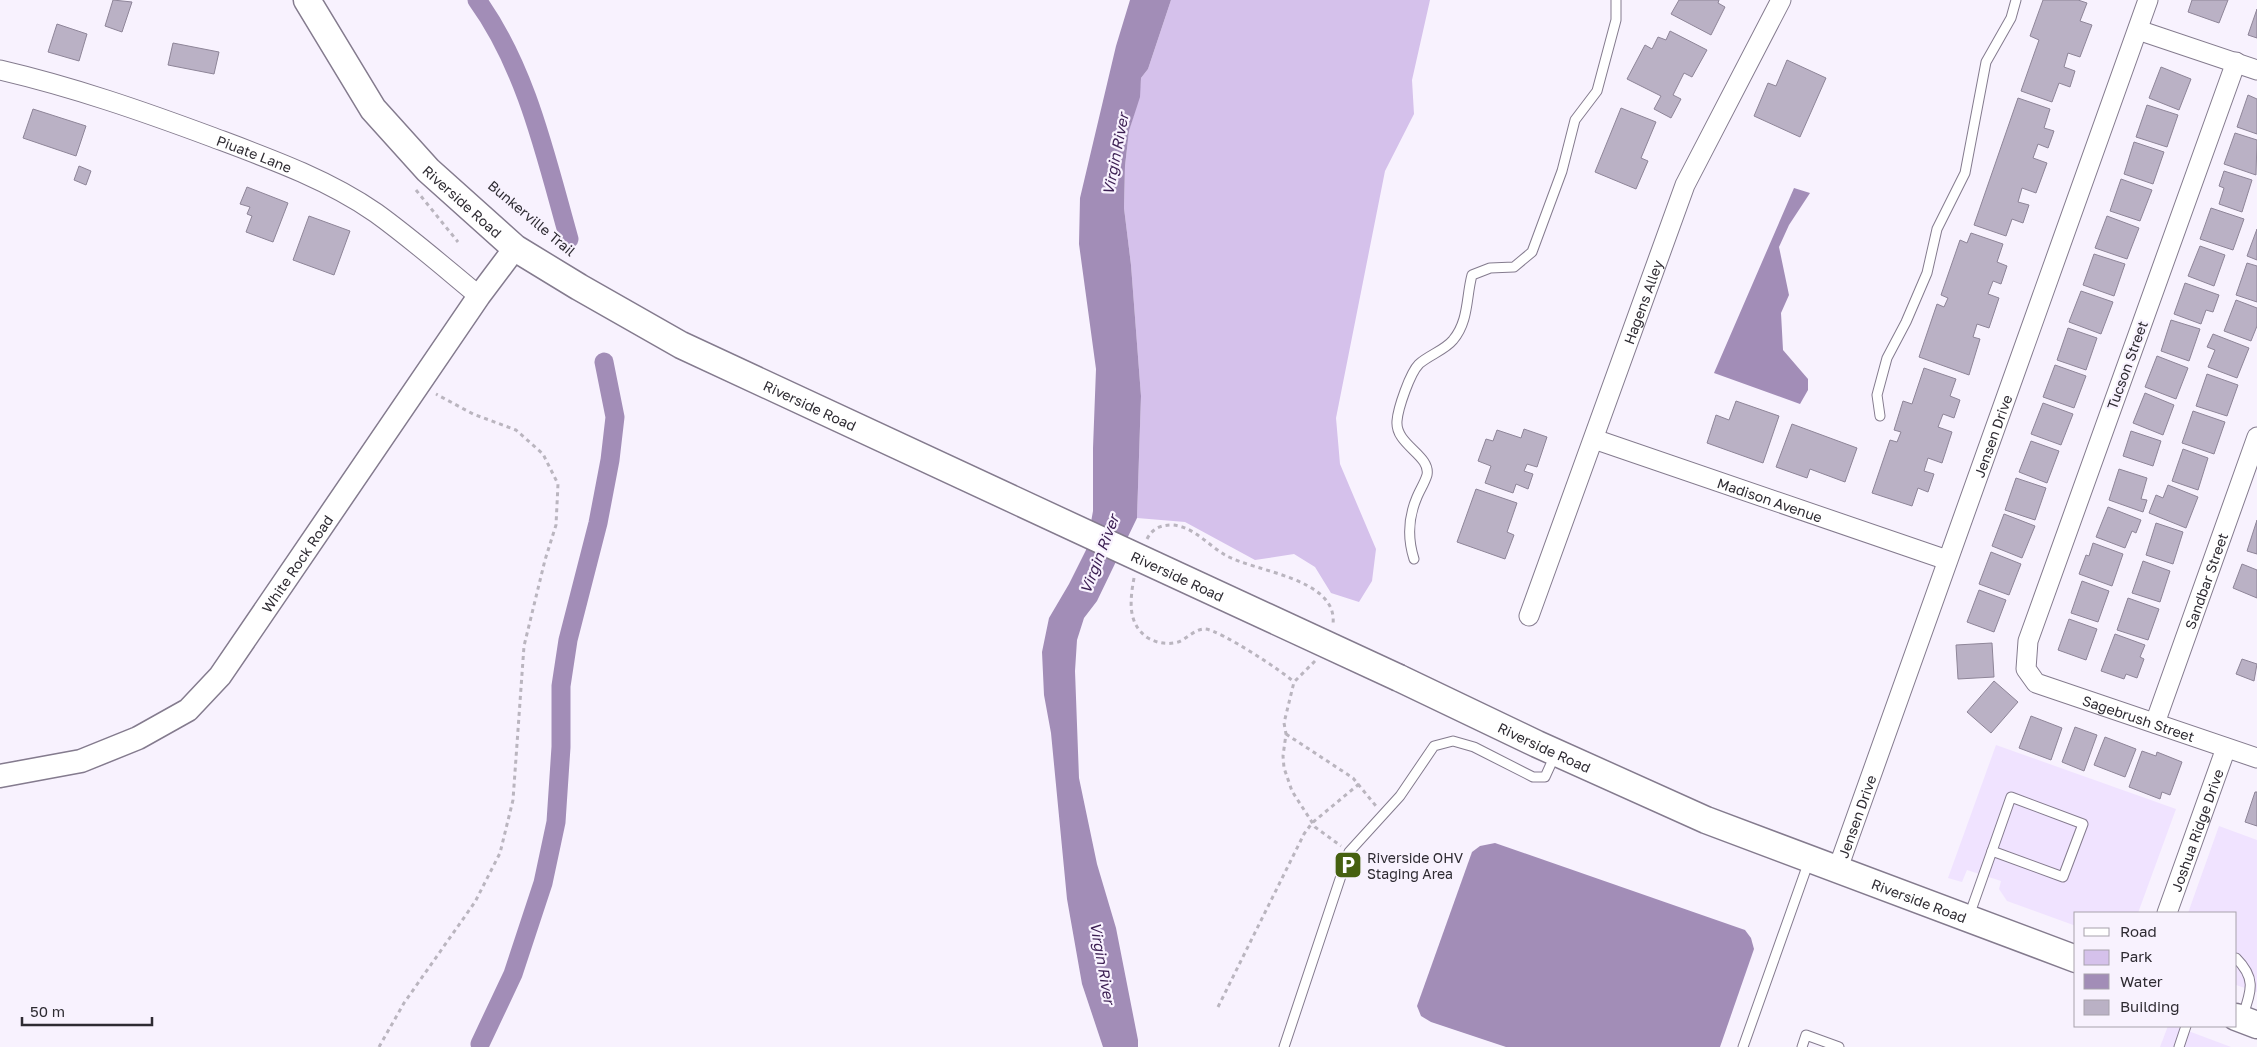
<svg xmlns="http://www.w3.org/2000/svg" width="2257" height="1047" font-family="'Golos Text',sans-serif">
  <style>
    .built { fill: #f0e3ff }
    .green { fill: #d5c1eb }
    .water { fill: #a28db7 }
    .lines { fill: none; stroke-linecap: round; stroke-linejoin: round }
    .canal { stroke: #a28db7; stroke-width: 19 }
    .building { fill: #bab1c5; stroke: #8e8598 }
    .service-casing { stroke: #847b8e; stroke-width: 11 }
    .minor-casing { stroke: #847b8e; stroke-width: 21 }
    .tertiary-casing { stroke: #847b8e; stroke-width: 25 }
    .secondary-casing { stroke: #847b8e; stroke-width: 29 }
    .path { stroke: #bab5bf; stroke-width: 3; stroke-dasharray: 4 4; stroke-linecap: butt }
    .service { stroke: #fff; stroke-width: 9 }
    .minor { stroke: #fff; stroke-width: 19 }
    .tertiary { stroke: #fff; stroke-width: 22 }
    .secondary { stroke: #fff; stroke-width: 26 }
    .secondary-bridge-casing { stroke: #847b8e; stroke-width: 29; stroke-linecap: butt }
    .secondary-bridge { stroke: #fff; stroke-width: 26 }
    .labels { text-anchor: middle; dominant-baseline: central; stroke-width: 4.5; stroke-linejoin: round; paint-order: stroke }
    .street-label { font-size: 14px; fill: #2e2b32; stroke: #f8f2fe }
    .poi-label { font-size: 14px; fill: #2e2b32; stroke: #f8f2fe; text-anchor: start }
    .water-label { font-size: 15px; font-style: italic; fill: #3b1e52; stroke: #f8f2fe }
  </style>
  <rect width="100%" height="100%" fill="#f8f2fe"/>
  <g class="built">
    <path d="M1996 745 2176 809 2138 913H2076V926L2007 901 1999 889 2001 881 1967 870 1962 882 1948 878Z"/>
    <path d="M2219 826 2257 840V992L2236 985V913H2188Z"/>
    <path d="M2168 1026H2175L2231 1047H2160Z"/>
  </g>
  <path class="green" d="M1171 0H1430L1412 80 1414 114 1385 171 1336 418 1340 464 1376 549 1372 581 1359 602 1331 593 1315 567 1294 554 1255 560 1185 522 1137 518 1141 396 1131 265 1124 208 1125 166 1129 131 1139 97 1141 78 1148 69Z"/>
  <g class="water">
    <path d="M1130 0H1171L1148 69 1141 78 1140 97 1129 131 1125 166 1124 208 1131 265 1141 396 1137 518 1097 601 1084 618 1077 640 1075 671 1079 778 1097 864 1116 928 1138 1040V1047H1103L1082 984 1067 899 1051 733 1044 695 1042 652 1049 618 1069 584 1086 550 1093 511V448L1096 369 1079 244 1080 198 1116 46Z"/>
    <path d="M1794 188 1810 193 1789 225 1779 247 1789 295 1781 313 1783 350 1808 379V390L1800 404 1714 373Z"/>
    <path d="M1495 843 1745 930 1751 938 1754 949 1720 1047H1506L1431 1022 1421 1016 1417 1006 1472 852 1480 846Z"/>
  </g>
  <g class="lines">
    <g class="canal">
      <path d="M477 0C527 69 546 158 569 239"/>
      <path d="M480 1044 513 974 543 883 556 822 561 747V686L568 640 598 523 610 460 615 417 604 362"/>
    </g>
  </g>
  <g class="building">
    <path d="M113 0 132 2 122 32 105 26Z"/>
    <path d="M1679 0H1719L1718 3 1725 7 1711 35 1671 14Z"/>
    <path d="M2043 0H2078L2087 3 2080 21 2092 25 2080 57 2068 53 2064 67 2075 71 2070 87 2059 83 2052 102 2021 91 2039 40 2030 36Z"/>
    <path d="M2192 0H2228L2219 23 2188 12Z"/>
    <path d="M2257 9V38L2248 35Z"/>
    <path d="M57 24 87 34 79 61 48 52Z"/>
    <path d="M1670 31 1707 50 1692 77 1684 73 1673 95 1681 99 1671 118 1654 109 1661 96 1627 79 1645 45 1652 49 1658 37 1666 40Z"/>
    <path d="M173 43 219 52 214 74 168 65Z"/>
    <path d="M1787 60 1826 78 1800 137 1754 116 1768 83 1776 86Z"/>
    <path d="M2161 67 2191 79 2179 110 2149 98Z"/>
    <path d="M2248 95 2257 99V134L2237 127Z"/>
    <path d="M2018 98 2050 109 2044 128 2054 131 2048 148 2038 144 2033 158 2047 163 2036 193 2022 188 2018 202 2029 205 2023 223 2012 219 2006 236 1974 225Z"/>
    <path d="M2147 105 2178 115 2167 147 2136 137Z"/>
    <path d="M1621 108 1656 122 1641 158 1648 161 1636 189 1595 172Z"/>
    <path d="M33 109 86 126 76 156 23 138Z"/>
    <path d="M2235 133 2257 140 2256 175 2224 164Z"/>
    <path d="M2134 142 2164 152 2153 184 2124 174Z"/>
    <path d="M79 166 91 171 86 185 74 180Z"/>
    <path d="M2224 171 2252 180 2242 212 2219 204 2224 188 2219 186Z"/>
    <path d="M2121 179 2152 190 2140 221 2110 211Z"/>
    <path d="M247 187 288 203 273 242 246 232 252 216 247 214 250 207 240 204Z"/>
    <path d="M2211 208 2244 219 2233 250 2200 239Z"/>
    <path d="M309 216 350 231 334 275 293 260Z"/>
    <path d="M2107 216 2139 228 2127 259 2095 248Z"/>
    <path d="M2257 229V260L2247 256Z"/>
    <path d="M1971 233 2003 244 1997 262 2007 266 2001 284 1993 281 1988 294 1999 298 1989 328 1977 324 1973 337 1980 339 1969 375 1919 357 1937 304 1944 307 1948 298 1941 295 1960 240 1967 243Z"/>
    <path d="M2200 246 2225 255 2214 286 2188 276Z"/>
    <path d="M2094 254 2125 264 2114 296 2083 285Z"/>
    <path d="M2247 263 2257 266V302L2236 295Z"/>
    <path d="M2185 283 2219 295 2213 312 2206 310 2201 324 2174 314Z"/>
    <path d="M2081 291 2113 302 2101 334 2069 322Z"/>
    <path d="M2236 300 2257 308V326L2251 341 2224 331Z"/>
    <path d="M2171 320 2200 329 2189 361 2161 351Z"/>
    <path d="M2068 328 2097 338 2086 370 2057 360Z"/>
    <path d="M2213 334 2249 348 2237 378 2208 367 2215 350 2207 347Z"/>
    <path d="M2157 356 2188 368 2176 399 2145 387Z"/>
    <path d="M2055 365 2086 376 2074 408 2043 397Z"/>
    <path d="M1924 368 1956 379 1950 396 1960 400 1954 418 1943 414 1938 427 1952 432 1942 463 1928 458 1924 471 1934 474 1928 492 1918 488 1912 506 1872 493 1890 440 1897 442 1901 432 1894 430 1903 401 1912 404Z"/>
    <path d="M2207 374 2238 385 2227 416 2196 406Z"/>
    <path d="M2145 393 2174 405 2163 435 2133 423Z"/>
    <path d="M1736 401 1779 416 1763 463 1707 443 1716 415 1729 420Z"/>
    <path d="M2043 403 2073 414 2061 445 2031 434Z"/>
    <path d="M2193 411 2225 422 2214 454 2182 443Z"/>
    <path d="M1792 424 1857 448 1845 482 1810 469 1807 478 1776 467Z"/>
    <path d="M1524 429 1547 437 1537 467 1527 464 1524 471 1533 474 1528 489 1516 484 1513 493 1485 483 1491 466 1478 461 1486 439 1493 441 1497 430 1521 438Z"/>
    <path d="M2131 431 2161 441 2153 466 2123 456Z"/>
    <path d="M2031 441 2059 451 2047 483 2019 472Z"/>
    <path d="M2183 449 2208 458 2198 490 2172 481Z"/>
    <path d="M2119 469 2147 478 2141 499 2147 500 2143 512 2109 500Z"/>
    <path d="M2016 478 2046 488 2035 520 2005 510Z"/>
    <path d="M2168 485 2198 497 2186 528 2149 513 2156 495 2163 498Z"/>
    <path d="M1476 489 1517 503 1507 532 1514 535 1505 559 1457 542Z"/>
    <path d="M2108 507 2141 520 2136 533 2132 531 2125 548 2096 537Z"/>
    <path d="M2004 514 2035 526 2022 558 1992 546Z"/>
    <path d="M2257 520V554L2247 551Z"/>
    <path d="M2156 523 2183 532 2173 564 2146 555Z"/>
    <path d="M2093 543 2123 554 2112 586 2079 574 2086 555 2089 556Z"/>
    <path d="M1991 552 2021 564 2009 595 1979 584Z"/>
    <path d="M2143 561 2170 571 2160 602 2132 593Z"/>
    <path d="M2242 564 2257 570V598L2233 588Z"/>
    <path d="M2082 581 2109 591 2098 622 2071 613Z"/>
    <path d="M1979 590 2006 600 1994 632 1967 622Z"/>
    <path d="M2128 598 2159 609 2148 640 2117 630Z"/>
    <path d="M2069 619 2097 629 2086 660 2058 650Z"/>
    <path d="M2115 634 2145 645 2140 657 2144 659 2137 678 2126 674 2124 679 2101 671Z"/>
    <path d="M1992 643 1994 677 1958 679 1956 645Z"/>
    <path d="M2242 659 2257 664 2254 681 2236 674Z"/>
    <path d="M1994 681 2018 702 1991 733 1967 712Z"/>
    <path d="M2031 716 2062 728 2051 760 2019 748Z"/>
    <path d="M2075 727 2097 735 2084 771 2062 762Z"/>
    <path d="M2105 737 2136 749 2125 777 2094 765Z"/>
    <path d="M2142 751 2156 756 2157 752 2182 762 2170 795 2162 792 2160 799 2129 787Z"/>
    <path d="M2255 792H2257V826L2245 822Z"/>
  </g>
  <g class="lines">
    <defs>
      <g id="service">
        <path d="M1880 416 1877 395 1887 358 1906 322 1927 273 1937 229 1965 173 1986 62 2011 18 2016 0"/>
        <path d="M1414 559C1407 537 1408 518 1417 497 1420 490 1425 482 1427 475 1431 455 1395 445 1397 421 1398 408 1410 373 1419 364 1429 355 1445 350 1453 340 1469 321 1466 297 1472 275L1490 268 1514 267 1532 252 1562 171 1575 120 1597 91 1616 20V0"/>
        <path d="M2011 797 2083 824 2063 877 1992 851Z"/>
        <path d="M1969 916 1992 851"/>
        <path d="M2236 958C2257 979 2251 991 2242 1018"/>
        <path d="M1284 1047 1349 852 1400 796 1434 746 1453 741 1474 747 1533 777H1545L1555 755"/>
        <path d="M1743 1047 1809 861"/>
        <path d="M1802 1047 1806 1035 1839 1047"/>
        <path d="M2179 1047 2186 1026"/>
      </g>
      <g id="minor">
        <path d="M2138 30 2257 70"/>
        <path id="s1" d="M2236 62 2028 641 2026 669 2036 683 2257 758"/>
        <path id="s2" d="M0 70C73 87 142 111 212 137 268 158 327 179 376 213 412 239 445 268 479 296"/>
        <path id="s3" d="M1594 439 1947 560"/>
        <path id="s4" d="M1529 616 1685 185 1781 0"/>
        <path id="s5" d="M2155 723 2257 437"/>
        <path id="s6" d="M1837 871 2148 0"/>
        <path id="s7" d="M2167 913 2226 748"/>
      </g>
      <g id="tertiary">
        <path id="s8" d="M0 776 81 761 138 738 188 710 220 676 479 296 515 248"/>
      </g>
      <g id="secondary">
        <path id="s9" d="M307 0 373 109 428 170 515 248 579 287 681 345 1105 542"/>
        <path id="s10" d="M1399 678 1537 744 1706 820 2076 959"/>
        <path d="M2236 1017 2257 1025"/>
      </g>
    </defs>
    <use href="#service" class="service-casing"/>
    <use href="#minor" class="minor-casing"/>
    <use href="#tertiary" class="tertiary-casing"/>
    <use href="#secondary" class="secondary-casing"/>
    <g class="path">
      <path d="M416 190 458 242"/>
      <path d="M1147 539C1152 529 1160 525 1172 525 1193 526 1208 545 1225 555 1255 572 1338 578 1333 624"/>
      <path d="M1134 578C1130 600 1127 624 1148 638 1157 643 1167 645 1178 642 1187 639 1194 629 1205 629 1220 630 1282 671 1294 682"/>
      <path d="M1315 661 1294 682 1284 723 1286 734 1283 756 1284 768 1292 791 1315 827 1341 846"/>
      <path d="M1286 734 1353 778 1376 806"/>
      <path d="M1218 1007 1304 834 1312 823 1359 784"/>
      <path d="M379 1047 404 1003 475 902 500 853 513 800 524 646 545 560 556 525 558 484 543 454 516 430 473 414 436 394"/>
    </g>
    <use href="#service" class="service"/>
    <use href="#minor" class="minor"/>
    <use href="#tertiary" class="tertiary"/>
    <use href="#secondary" class="secondary"/>
    <defs>
      <g id="secondary-bridge">
        <path id="s11" d="M1105 542 1399 678"/>
      </g>
    </defs>
    <use href="#secondary-bridge" class="secondary-bridge-casing"/>
    <use href="#secondary-bridge" class="secondary-bridge"/>
  </g>
  <defs>
    <symbol id="parking-square" viewBox="-11 -11 22 22"><rect x="-9" y="-9" width="18" height="18" rx="4" fill="#466010" stroke="#f8f2fe"/><path d="M-3.5-5.5H1a3.5 3.5 0 0 1 0 7H-1V5.5H-3.5ZM-1-3.4V-.6H.8a1.4 1.4 0 0 0 0-2.8Z" fill="#fff"/></symbol>
  </defs>
  <g fill-rule="evenodd">
    <use href="#parking-square" x="1332" y="849" width="32" height="32"/>
  </g>
  <g class="labels">
    <g class="street-label">
      <text stroke="none"><textPath href="#s2" startOffset="268">Piuate Lane</textPath></text>
      <text stroke="none"><textPath href="#s9" startOffset="256">Riverside Road</textPath></text>
      <text transform="translate(532 218) rotate(40)">Bunkerville Trail</text>
      <text stroke="none"><textPath href="#s4" startOffset="334">Hagens Alley</textPath></text>
      <text transform="translate(2127 365) rotate(-70)">Tucson Street</text>
      <text stroke="none"><textPath href="#s9" startOffset="661">Riverside Road</textPath></text>
      <text stroke="none"><textPath href="#s6" startOffset="462">Jensen Drive</textPath></text>
      <text stroke="none"><textPath href="#s3" startOffset="186">Madison Avenue</textPath></text>
      <text stroke="none"><textPath href="#s8" startOffset="384">White Rock Road</textPath></text>
      <text stroke="none"><textPath href="#s11" startOffset="80">Riverside Road</textPath></text>
      <text stroke="none"><textPath href="#s5" startOffset="151">Sandbar Street</textPath></text>
      <text stroke="none"><textPath href="#s1" startOffset="769">Sagebrush Street</textPath></text>
      <text stroke="none"><textPath href="#s10" startOffset="161">Riverside Road</textPath></text>
      <text stroke="none"><textPath href="#s6" startOffset="58">Jensen Drive</textPath></text>
      <text stroke="none"><textPath href="#s7" startOffset="88">Joshua Ridge Drive</textPath></text>
      <text stroke="none"><textPath href="#s10" startOffset="566">Riverside Road</textPath></text>
    </g>
    <g class="poi-label">
      <text x="1367" y="857">Riverside OHV<tspan x="1367" dy="16">Staging Area</tspan></text>
    </g>
    <g class="water-label">
      <text transform="translate(1115 154) rotate(-79)">Virgin River</text>
      <text transform="translate(1099 554) rotate(-69)">Virgin River</text>
      <text transform="translate(1103 963) rotate(80)">Virgin River</text>
    </g>
  </g>
  <rect x="2074" y="912" width="162" height="115" fill="#f8f2fe" stroke="#a7a2ac"/>
  <rect x="2084" y="928" width="25" height="8" fill="#ffffff" stroke="#a7a2ac"/>
  <text x="2120" y="937" font-size="15" fill="#2e2b32">Road</text>
  <rect x="2084" y="950" width="25" height="15" fill="#d5c1eb" stroke="#a7a2ac"/>
  <text x="2120" y="962" font-size="15" fill="#2e2b32">Park</text>
  <rect x="2084" y="974" width="25" height="15" fill="#a28db7" stroke="#a7a2ac"/>
  <text x="2120" y="987" font-size="15" fill="#2e2b32">Water</text>
  <rect x="2084" y="1000" width="25" height="15" fill="#bab1c5" stroke="#a7a2ac"/>
  <text x="2120" y="1012" font-size="15" fill="#2e2b32">Building</text>
  <path d="M22 1017v8h130v-8" fill="none" stroke="#2e2b32" stroke-width="2.5"/>
  <text x="30" y="1017" font-size="15" fill="#2e2b32" stroke="#f8f2fe" stroke-width="4" paint-order="stroke">50 m</text>
</svg>
